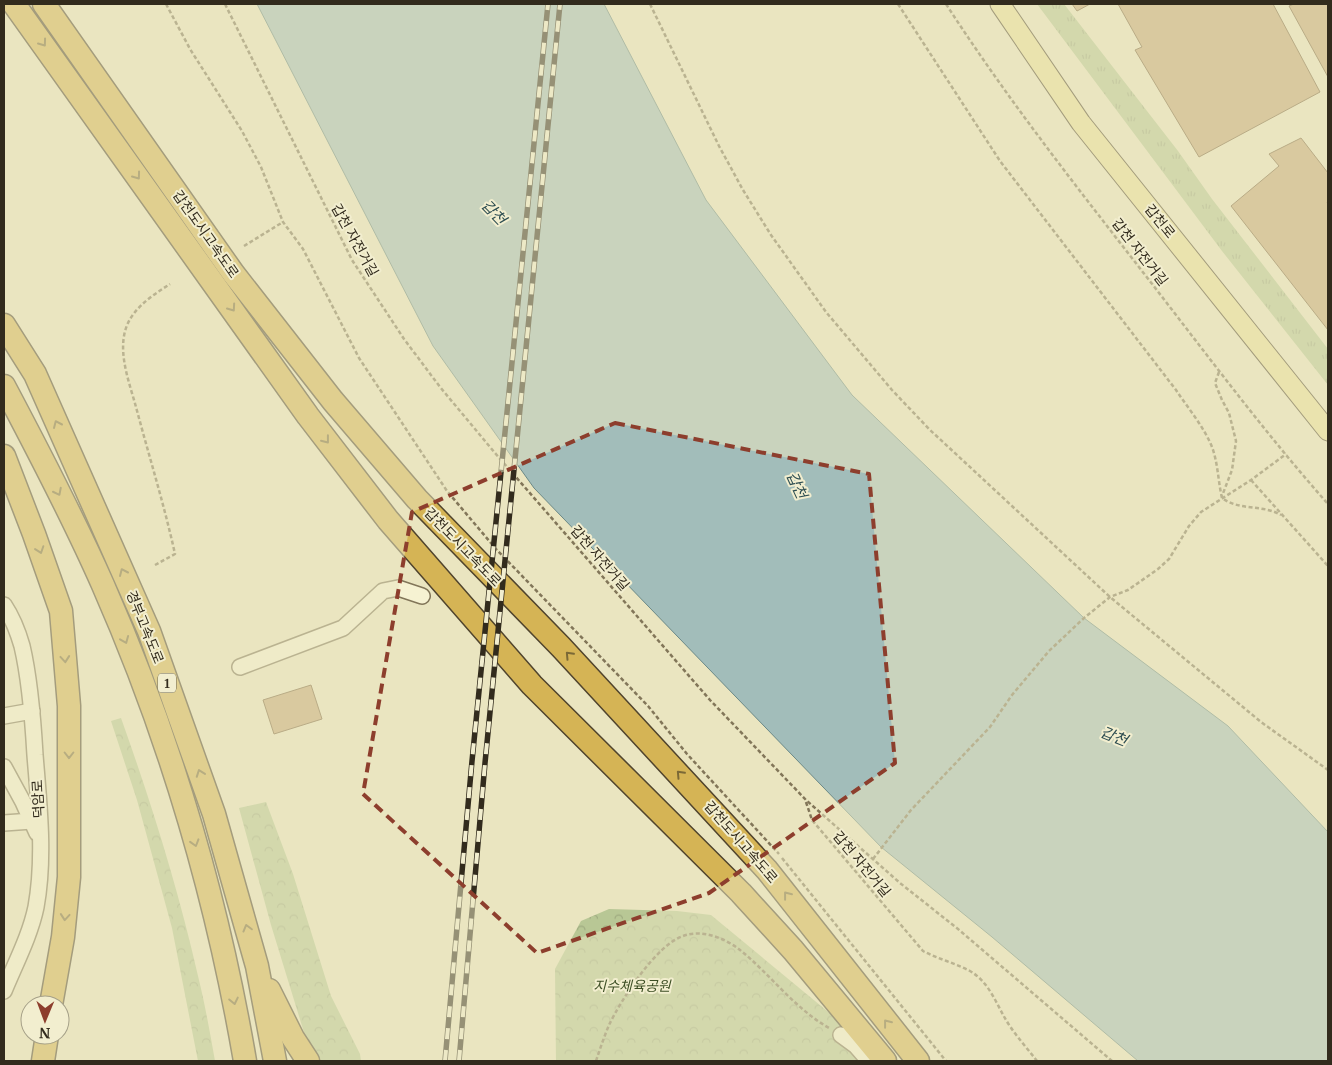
<svg xmlns="http://www.w3.org/2000/svg" width="1332" height="1065" font-family="Merriweather,'Noto Sans KR',serif">
  <style>
    .grass { fill: url(#grass-tufts) }
    .forest { fill: url(#forest-crowns) }
    .water { fill: #a2bdba; stroke: #6b8987 }
    .building { fill: #c6a778; stroke: #7f6541 }
    .lines { fill: none; stroke-linecap: round; stroke-linejoin: round }
    .minor-casing { stroke: #827659; stroke-width: 18 }
    .major-casing { stroke: #50442d; stroke-width: 21 }
    .highway-casing { stroke: #50442d; stroke-width: 25 }
    .path { stroke: #827659; stroke-width: 2.5; stroke-dasharray: 4 2.5; stroke-linecap: butt }
    .minor { stroke: #f6f2d2; stroke-width: 15 }
    .major { stroke: #ece199; stroke-width: 19 }
    .highway { stroke: #d5b455; stroke-width: 22 }
    .rail-casing { stroke: #322b1d; stroke-width: 5.5 }
    .rail { stroke: #f2eecf; stroke-width: 4; stroke-dasharray: 11; stroke-linecap: butt }
    .oneway { stroke: #7b6936 }
    .marked { fill: none; stroke: #8d3e2d; stroke-width: 4; stroke-dasharray: 10 6; stroke-linejoin: round }
    .labels { text-anchor: middle; dominant-baseline: central; stroke-width: 4; stroke-linejoin: round; paint-order: stroke }
    .shield { fill: #f2eecf; stroke: #6c6652; stroke-width: 1 }
    .shield-label { font-size: 12px; font-weight: bold; fill: #322b1d }
    .street-label { font-size: 14px; fill: #322b1d; stroke: #f2eecf }
    .park-label { font-size: 14px; font-style: italic; fill: #3c4e24; stroke: #f2eecf }
    .water-label { font-size: 15px; font-style: italic; fill: #2d4d51; stroke: #f2eecf }
  </style>
  <defs>
    <pattern id="grass-tufts" width="24" height="20" patternUnits="userSpaceOnUse" patternTransform="scale(1.25)"><rect width="24" height="20" fill="#b8c795"/><path d="M3 7l-1-3M5 7V3M7 7l1-3M15 17l-1-3M17 17v-4M19 17l1-3" fill="none" stroke="#9fab80"/></pattern>
    <pattern id="forest-crowns" width="20" height="18" patternUnits="userSpaceOnUse" patternTransform="scale(1.25)"><rect width="20" height="18" fill="#b8c795"/><path d="M2 6a3 3 0 1 1 6 0M12 15a3 3 0 1 1 6 0" fill="none" stroke="#9fab80"/></pattern>
  </defs>
  <rect width="100%" height="100%" fill="#eae5c0"/>
  <path class="grass" d="M1037 4H1064L1178 151 1212 199 1328 349V385L1222 251Z"/>
  <g class="forest">
    <path d="M121 718C151 802 178 888 198 976 205 1004 210 1033 215 1061H198L172 928 137 800 111 721Z"/>
    <path d="M266 802 293 874 331 996 360 1054 361 1061H319L306 1039 271 925 239 808Z"/>
    <path d="M609 909 677 911 711 915 838 1020 876 1061H556L555 969 581 921Z"/>
  </g>
  <path class="water" d="M257 4H604L706 200 852 395 1084 618 1228 726 1328 832V1061H1138L992 937 881 847 534 488 433 346Z"/>
  <g class="building">
    <path d="M1072 4H1090L1077 11Z"/>
    <path d="M1118 4H1273L1320 92 1199 157 1135 50 1142 47Z"/>
    <path d="M1294 4H1328V77L1289 6Z"/>
    <path d="M1301 138 1328 173V201L1327 202 1328 204V330L1231 206 1279 166 1269 154Z"/>
    <path d="M311 685 322 719 274 734 263 700Z"/>
  </g>
  <g class="lines">
    <defs>
      <g id="minor">
        <path d="M4 605C12 617 18 632 22 646 30 680 33 720 35 755 39 805 45 857 36 907 30 936 15 964 4 991"/>
        <path d="M240 667 343 628 383 591 398 588 422 596"/>
        <path d="M4 716 32 711"/>
        <path d="M4 767 23 802 37 833"/>
        <path d="M4 823 32 821"/>
        <path d="M841 1035 856 1046 869 1061"/>
      </g>
      <path id="major" d="M1000 4 1081 123 1328 431"/>
      <g id="highway">
        <path d="M14 4 308 416 388 520 532 685 741 893 793 950 885 1061"/>
        <path d="M44 4 233 273 333 401 417 499 561 647 767 870 918 1061"/>
        <path d="M4 325 35 374 149 631 214 814 257 966 275 1061"/>
        <path d="M4 386C39 452 73 517 103 585 170 737 217 898 245 1061"/>
        <path d="M4 456 34 534 61 611 69 706V877L63 937 51 1005"/>
        <path d="M269 990 293 1038 308 1061"/>
        <path d="M43 1061 47 1035"/>
      </g>
    </defs>
    <use href="#minor" class="minor-casing"/>
    <use href="#major" class="major-casing"/>
    <use href="#highway" class="highway-casing"/>
    <g class="path">
      <path d="M166 4 190 49 242 131 261 167 283 222 303 249 359 358 447 491 496 549 648 706 687 754 779 854"/>
      <path d="M225 4 352 260 404 339 440 387 495 453 710 700 806 800 900 883 958 929 1112 1061"/>
      <path d="M650 4 719 146 743 190 771 235 826 312 892 390 929 429 1110 597 1261 722 1328 770"/>
      <path d="M898 4 1000 161 1176 390C1188 408 1204 427 1212 447 1218 463 1218 481 1222 498 1239 511 1262 504 1281 515"/>
      <path d="M946 4C1008 100 1079 190 1149 280 1208 356 1265 433 1328 504"/>
      <path d="M244 246 283 222"/>
      <path d="M1219 372 1215 383 1222 400 1229 413 1236 441 1232 470 1222 496"/>
      <path d="M1251 480 1328 566"/>
      <path d="M155 565 175 554C164 504 149 456 136 407 130 385 120 359 124 336 128 311 150 297 170 284"/>
      <path d="M806 802 812 820 923 951C938 959 955 963 970 971 989 982 996 1003 1006 1020 1015 1035 1027 1048 1037 1061"/>
      <path d="M782 858 946 1061"/>
      <path d="M873 859 911 810 990 727 1012 695 1049 651 1084 618 1110 597 1128 590 1158 569 1169 559 1189 526 1201 512 1251 480 1286 454"/>
      <path d="M596 1061C600 1049 604 1037 609 1025 621 1000 656 945 683 936 702 929 725 938 740 950 770 974 794 1008 829 1028"/>
    </g>
    <use href="#minor" class="minor"/>
    <use href="#major" class="major"/>
    <use href="#highway" class="highway"/>
    <defs>
      <g id="rail">
        <path d="M445 1061 472 761 548 4"/>
        <path d="M459 1061 485 763 560 4"/>
      </g>
    </defs>
    <use href="#rail" class="rail-casing"/>
    <use href="#rail" class="rail"/>
  </g>
  <defs><path id="oneway-chevron" d="M-2-3.5L2.5 0L-2 3.5" fill="none" stroke-width="1.6" stroke-linecap="round" stroke-linejoin="round" transform="scale(1.25)"/></defs>
  <g class="oneway">
    <use href="#oneway-chevron" transform="translate(43 43) rotate(54)"/>
    <use href="#oneway-chevron" transform="translate(137 176) rotate(54)"/>
    <use href="#oneway-chevron" transform="translate(232 308) rotate(55)"/>
    <use href="#oneway-chevron" transform="translate(57 424) rotate(-114)"/>
    <use href="#oneway-chevron" transform="translate(326 440) rotate(52)"/>
    <use href="#oneway-chevron" transform="translate(58 492) rotate(63)"/>
    <use href="#oneway-chevron" transform="translate(40 550) rotate(71)"/>
    <use href="#oneway-chevron" transform="translate(123 572) rotate(-114)"/>
    <use href="#oneway-chevron" transform="translate(125 640) rotate(68)"/>
    <use href="#oneway-chevron" transform="translate(569 655) rotate(-133)"/>
    <use href="#oneway-chevron" transform="translate(65 659) rotate(85)"/>
    <use href="#oneway-chevron" transform="translate(69 755) rotate(90)"/>
    <use href="#oneway-chevron" transform="translate(200 773) rotate(-110)"/>
    <use href="#oneway-chevron" transform="translate(680 774) rotate(-133)"/>
    <use href="#oneway-chevron" transform="translate(195 843) rotate(73)"/>
    <use href="#oneway-chevron" transform="translate(787 895) rotate(-128)"/>
    <use href="#oneway-chevron" transform="translate(65 917) rotate(95)"/>
    <use href="#oneway-chevron" transform="translate(247 928) rotate(-105)"/>
    <use href="#oneway-chevron" transform="translate(234 1001) rotate(78)"/>
    <use href="#oneway-chevron" transform="translate(887 1023) rotate(-128)"/>
  </g>
  <path d="M0 0H1332V1065H0ZM615 423 869 474 895 763 709 893 537 953 363 794 412 512Z" fill="#eae5c0" fill-opacity=".55" fill-rule="evenodd"/>
  <path class="marked" d="M615 423 869 474 895 763 709 893 537 953 363 794 412 512Z"/>
  <g class="labels">
    <rect class="shield" x="158" y="673.5" width="18" height="19" rx="4"/>
    <g class="shield-label">
      <text x="167" y="683">1</text>
    </g>
    <g class="street-label">
      <text transform="translate(1160 221) rotate(51)">갑천로</text>
      <text transform="translate(206 234) rotate(55)">갑천도시고속도로</text>
      <text transform="translate(355 240) rotate(61)">갑천 자전거길</text>
      <text transform="translate(1140 252) rotate(52)">갑천 자전거길</text>
      <text transform="translate(463 547) rotate(46)">갑천도시고속도로</text>
      <text transform="translate(600 558) rotate(49)">갑천 자전거길</text>
      <text transform="translate(145 627) rotate(68)">경부고속도로</text>
      <text transform="translate(38 799) rotate(-93)">덕암로</text>
      <text transform="translate(741 842) rotate(49)">갑천도시고속도로</text>
      <text transform="translate(862 864) rotate(50)">갑천 자전거길</text>
    </g>
    <g class="park-label">
      <text x="632" y="986">지수체육공원</text>
    </g>
    <g class="water-label">
      <text transform="translate(494 212) rotate(46)">갑천</text>
      <text transform="translate(797 485) rotate(65)">갑천</text>
      <text transform="translate(1114 736) rotate(22)">갑천</text>
    </g>
  </g>
  <rect width="1332" height="1065" fill="none" stroke="#322b1d" stroke-width="10"/>
  <g transform="translate(45 1020) rotate(181)"><circle r="24" fill="#f2eecf" stroke="#a5a088"/>
  <path d="M0-4L9 19L0 12L-9 19Z" fill="#8d3e2d"/>
  <text y="-8" font-size="14" font-weight="bold" text-anchor="middle" fill="#322b1d">N</text>
  </g>
</svg>
